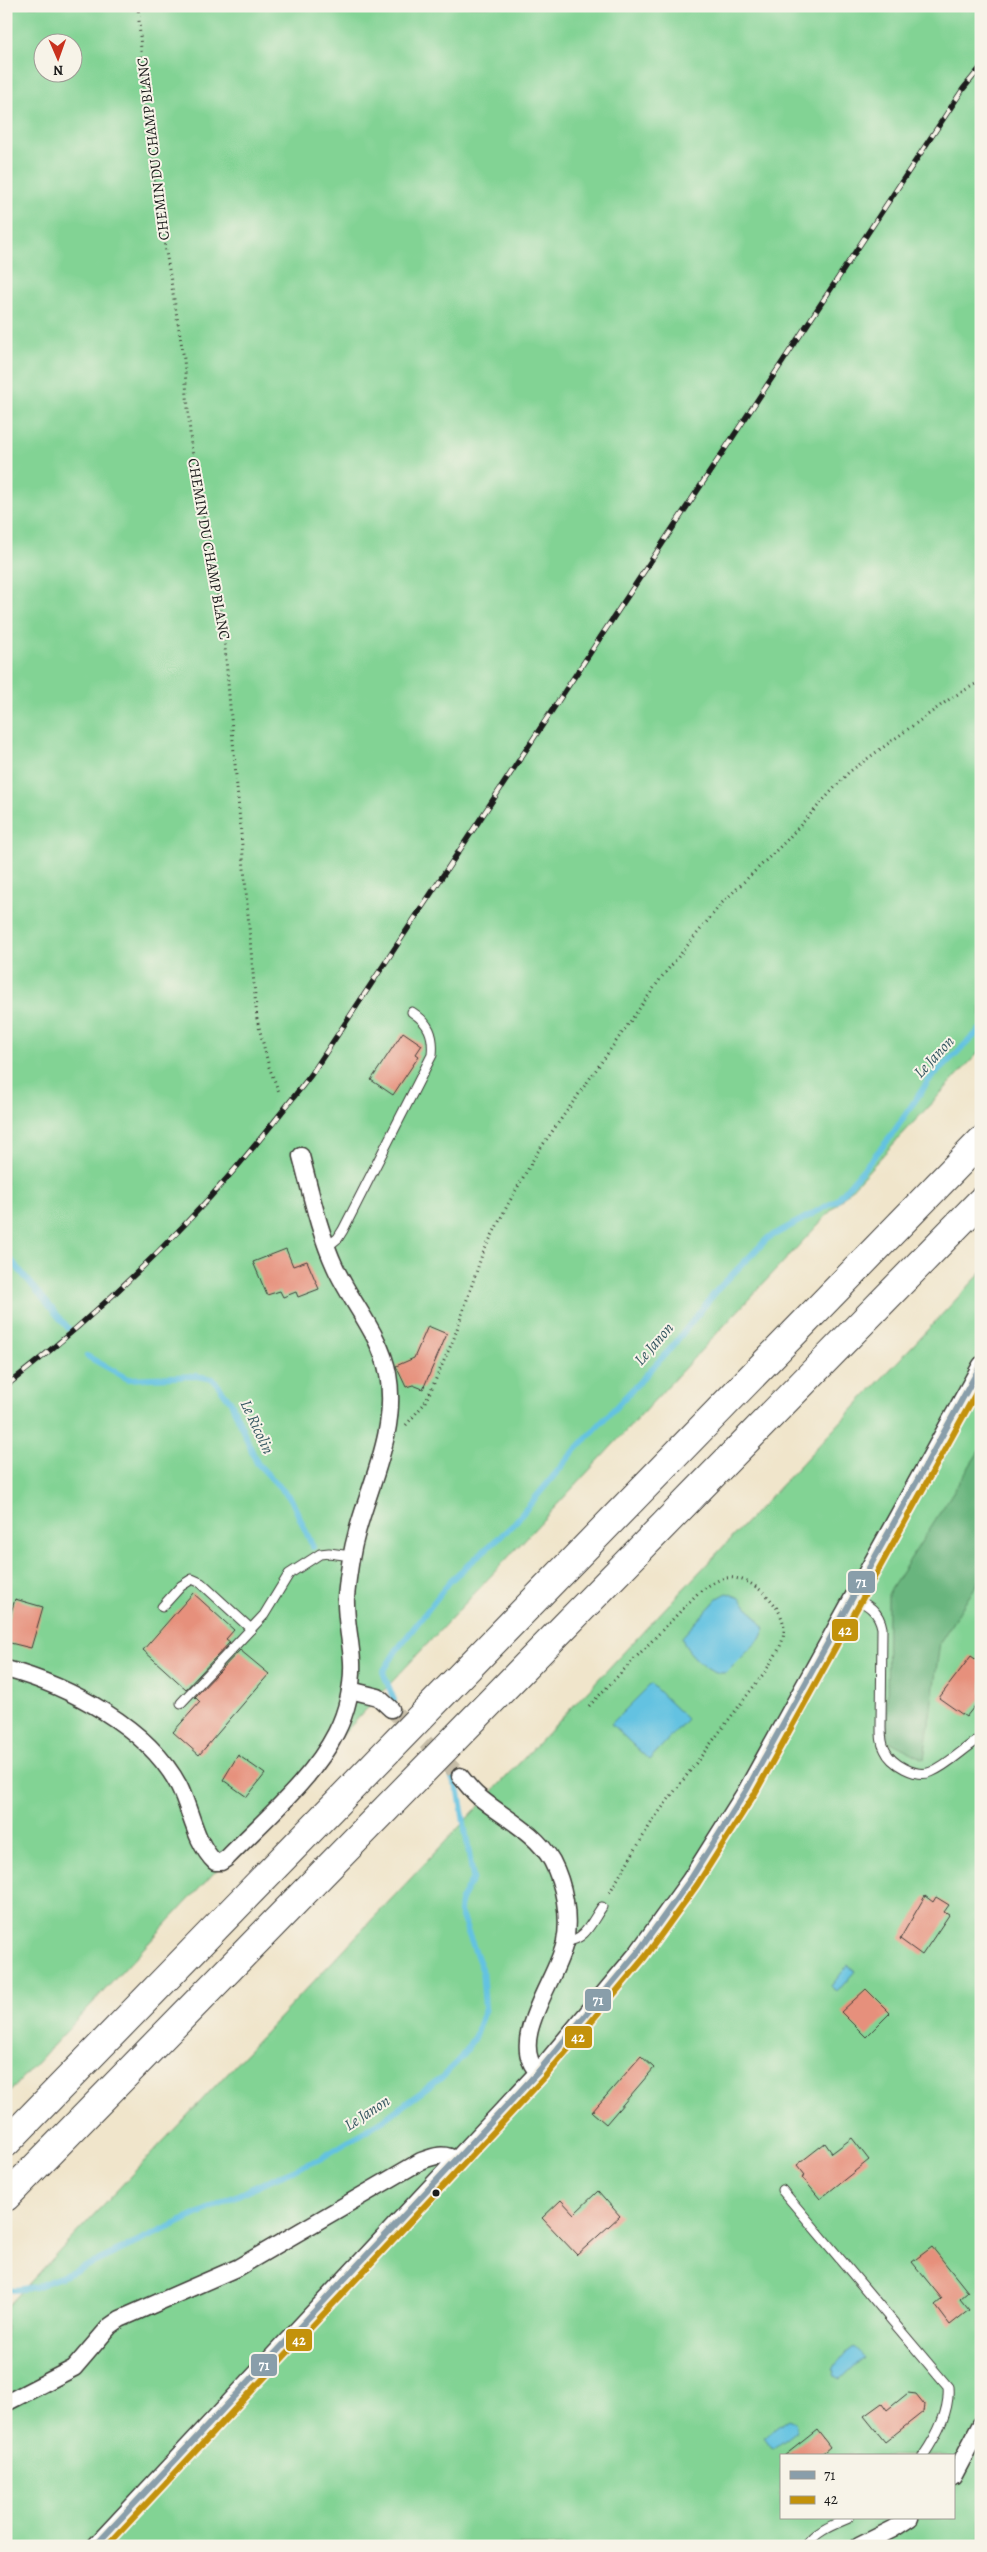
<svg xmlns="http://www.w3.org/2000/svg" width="987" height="2552" font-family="Alegreya,serif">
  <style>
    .green { fill: #82d394; stroke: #4f7858; fill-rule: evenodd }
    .forest { fill: #69b57e; stroke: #42684d }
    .water { fill: #63c2e1; stroke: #406f7e }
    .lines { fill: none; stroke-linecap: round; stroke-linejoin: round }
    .stream { stroke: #63c2e1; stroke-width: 6 }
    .building { fill: #e6907b }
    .minor-tunnel { stroke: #c6bda8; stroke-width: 16; stroke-dasharray: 16 8; stroke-linecap: butt }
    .service-casing { stroke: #3c3a36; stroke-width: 11 }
    .minor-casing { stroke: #3c3a36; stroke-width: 19 }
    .trunk-casing { stroke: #3c3a36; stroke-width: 30 }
    .path { stroke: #3c3a36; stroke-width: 3; stroke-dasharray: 1 4; stroke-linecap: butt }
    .service { stroke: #fff; stroke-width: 9 }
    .minor { stroke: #fff; stroke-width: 16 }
    .trunk { stroke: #fff; stroke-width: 28 }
    .rail-casing { stroke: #1c1c1c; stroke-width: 5.5 }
    .rail { stroke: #f7f3e8; stroke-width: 4; stroke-dasharray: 11; stroke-linecap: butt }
    .bus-1-casing { stroke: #f7f3e8; stroke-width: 10 }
    .bus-2-casing { stroke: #f7f3e8; stroke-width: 10 }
    .bus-1 { stroke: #899eaa; stroke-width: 6 }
    .bus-2 { stroke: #c3920b; stroke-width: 6 }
    .bus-dot { fill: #1c1c1c; stroke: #f7f3e8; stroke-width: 2 }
    .labels { text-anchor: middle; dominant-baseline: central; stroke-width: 4; stroke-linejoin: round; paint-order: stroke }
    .street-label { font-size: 15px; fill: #1c1c1c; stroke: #f7f3e8 }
    .water-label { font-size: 16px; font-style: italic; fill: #355661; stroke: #f7f3e8 }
    .line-badge { stroke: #f7f3e8; stroke-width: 2 }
    .badge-label { font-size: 14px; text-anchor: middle; font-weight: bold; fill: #fff }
  </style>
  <rect width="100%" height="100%" fill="#f7f3e8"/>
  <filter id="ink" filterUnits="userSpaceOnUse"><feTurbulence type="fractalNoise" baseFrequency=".02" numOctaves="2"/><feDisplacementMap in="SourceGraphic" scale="10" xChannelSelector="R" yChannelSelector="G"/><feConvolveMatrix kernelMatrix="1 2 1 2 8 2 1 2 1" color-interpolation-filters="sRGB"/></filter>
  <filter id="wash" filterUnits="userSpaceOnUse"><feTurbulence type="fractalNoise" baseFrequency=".0096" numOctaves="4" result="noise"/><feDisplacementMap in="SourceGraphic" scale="20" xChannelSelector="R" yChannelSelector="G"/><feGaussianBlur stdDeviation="1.12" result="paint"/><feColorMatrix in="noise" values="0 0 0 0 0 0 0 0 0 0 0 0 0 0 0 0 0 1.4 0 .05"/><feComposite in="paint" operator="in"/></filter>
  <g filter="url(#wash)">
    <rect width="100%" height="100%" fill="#f0e5cb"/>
    <g class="green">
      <path d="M6 6H981V1050L6 2096ZM42 42H72V72H42Z"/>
      <path d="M981 1273V2546H6V2308ZM781 2456H953V2518H781Z"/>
    </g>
    <path class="forest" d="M981 1448V1578L940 1642 924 1759 887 1740 888 1594Z"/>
    <g class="water">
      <path d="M727 1593 740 1598 765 1628 760 1639 727 1672C713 1679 683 1650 682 1637L718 1598Z"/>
      <path d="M651 1684 687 1719 649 1760 611 1724Z"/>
      <path d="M848 1965 855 1971 837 1992 831 1986Z"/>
      <path d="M854 2347 863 2358 841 2379 833 2375 834 2371 832 2370 838 2359Z"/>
      <path d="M788 2419 795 2422 797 2431 773 2449 764 2437Z"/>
    </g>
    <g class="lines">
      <g class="stream">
        <path d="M6 1254 68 1328"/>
        <path d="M87 1356 128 1379 196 1376 213 1379 231 1402 257 1463 291 1499 313 1547"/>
        <path d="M394 1700 383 1672 396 1651 451 1580 512 1526 571 1455 672 1347 717 1290 768 1238 836 1201 889 1139 929 1080 981 1029"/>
        <path d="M6 2289 16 2290 35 2287 78 2270 274 2178 320 2159 383 2120 441 2078 460 2059 475 2036 485 2008 482 1969 460 1912 461 1900 473 1878 459 1792 452 1778"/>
      </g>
    </g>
    <g id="blocks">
      <g class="building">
        <path d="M403 1032 422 1045 416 1054 419 1056 393 1095 371 1080Z"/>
        <path d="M286 1249 293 1266 307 1261 319 1289 298 1297 296 1292 283 1297 280 1291 267 1295 253 1262Z"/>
        <path d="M428 1326 447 1334 423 1389 413 1385 406 1387 396 1366 414 1358Z"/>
        <path d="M193 1593 234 1630 226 1639 230 1642 186 1689 143 1650Z"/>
        <path d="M15 1599 43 1607 31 1648 6 1642V1630Z"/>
        <path d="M240 1650 269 1674 199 1755 173 1732 200 1702 195 1697Z"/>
        <path d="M971 1656 981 1663V1698L966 1717 939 1698Z"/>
        <path d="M238 1755 265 1774 247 1797 223 1780Z"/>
        <path d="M925 1896 933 1902 936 1897 949 1905 944 1912 949 1915 922 1955 900 1939Z"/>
        <path d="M866 1989 890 2013 866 2037 841 2012Z"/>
        <path d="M641 2056 654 2068 606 2124 592 2112Z"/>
        <path d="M852 2138 869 2160 820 2199 802 2177 805 2175 797 2165 825 2143 832 2153Z"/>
        <path d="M598 2191 620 2216 577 2255 542 2218 561 2200 574 2214Z"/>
        <path d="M932 2247 968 2292 960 2299 969 2310 950 2325 935 2305 942 2299 912 2262Z"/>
        <path d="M908 2393 916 2394 924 2404 923 2412 885 2442 864 2416 882 2403 887 2410Z"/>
        <path d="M817 2430 830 2447 819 2456H784Z"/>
      </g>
    </g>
  </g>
  <g filter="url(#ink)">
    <use href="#blocks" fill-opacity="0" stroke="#3c3a36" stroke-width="1"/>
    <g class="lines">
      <path class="minor-tunnel" d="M391 1709 460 1776"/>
      <defs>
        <g id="service">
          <path d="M327 1247 338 1238 343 1230 432 1055C434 1035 429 1023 412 1012"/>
          <path d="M853 1597C868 1605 879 1611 882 1628L881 1728C881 1736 881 1743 885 1750 891 1764 916 1778 931 1772 948 1765 963 1749 979 1739"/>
          <path d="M162 1607 181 1586 192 1579 201 1583 251 1629"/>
          <path d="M181 1703 264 1615 289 1574 320 1554 329 1553 351 1556"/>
          <path d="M566 1941C585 1941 592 1921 602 1907"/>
          <path d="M782 2190 948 2387C950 2410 936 2437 923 2456"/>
          <path d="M806 2546C816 2531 833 2525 849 2518"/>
        </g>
        <g id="minor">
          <path d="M6 1669C69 1686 148 1727 179 1786 191 1810 195 1843 215 1862H221L227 1858C263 1821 313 1779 336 1733 347 1712 353 1685 352 1662 351 1640 345 1619 346 1597 348 1575 351 1553 357 1532 371 1481 398 1429 388 1374 381 1335 351 1303 335 1267 319 1232 311 1193 301 1156"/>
          <path d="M350 1690 378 1697 391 1709"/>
          <path d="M460 1776C466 1783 471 1790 478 1796 502 1817 535 1831 552 1861 564 1884 570 1916 565 1942 558 1978 506 2041 538 2072"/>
          <path d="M6 2403 74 2368 110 2326 120 2319 239 2267 421 2161C434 2156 444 2152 456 2160"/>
          <path d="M953 2477 981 2424"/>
          <path d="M95 2546 538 2072 638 1952 690 1880 746 1791 981 1365"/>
          <path d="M859 2546 893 2529 910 2518"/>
        </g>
        <g id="trunk">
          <path d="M6 2143 981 1141"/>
          <path d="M6 2197 981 1201"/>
        </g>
      </defs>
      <use href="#service" class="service-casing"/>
      <use href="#minor" class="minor-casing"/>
      <use href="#trunk" class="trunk-casing"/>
      <g class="path">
        <path d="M138 6 145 109 153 174 184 359 191 445 223 625 257 1019 269 1067 279 1092"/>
        <path d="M406 1425 424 1404 431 1390 454 1338 482 1255 507 1206 537 1153 661 978 722 903 785 842 849 772 951 698 981 681"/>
        <path d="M589 1706 699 1592C710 1585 720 1576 734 1578 757 1581 784 1607 784 1630 784 1644 774 1657 767 1669L653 1820 608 1895"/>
      </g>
      <use href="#service" class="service"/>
      <use href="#minor" class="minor"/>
      <use href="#trunk" class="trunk"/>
      <defs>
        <path id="rail" d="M6 1386C88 1322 166 1249 235 1169 261 1139 286 1107 311 1075L963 89 981 67"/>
      </defs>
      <use href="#rail" class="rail-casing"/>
      <use href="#rail" class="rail"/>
      <defs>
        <path id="bus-1" d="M95 2546 538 2072 638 1952 690 1880 746 1791 981 1365"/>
        <path id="bus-2" d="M107 2546 544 2078 645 1957 697 1885 754 1795 981 1384"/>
      </defs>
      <use href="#bus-1" class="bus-1-casing"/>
      <use href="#bus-2" class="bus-2-casing"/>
      <use href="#bus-1" class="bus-1"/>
      <use href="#bus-2" class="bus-2"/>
    </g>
  </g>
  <circle class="bus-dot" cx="436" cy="2193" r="4.5"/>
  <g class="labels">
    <g class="street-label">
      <text transform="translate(153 149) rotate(-97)">CHEMIN DU CHAMP BLANC</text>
      <text transform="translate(209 549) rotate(80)">CHEMIN DU CHAMP BLANC</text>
    </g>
    <g class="water-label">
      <text transform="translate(934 1057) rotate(-47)">Le Janon</text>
      <text transform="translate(654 1344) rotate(-49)">Le Janon</text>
      <text transform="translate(257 1427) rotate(65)">Le Ricolin</text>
      <text transform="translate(367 2113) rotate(-33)">Le Janon</text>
    </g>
  </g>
  <g class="line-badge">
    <rect x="847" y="1570" width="29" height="24" rx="5" fill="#899eaa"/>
    <rect x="831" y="1618" width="28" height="24" rx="5" fill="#c3920b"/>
    <rect x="584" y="1988" width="28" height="24" rx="5" fill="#899eaa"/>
    <rect x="564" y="2025" width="29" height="24" rx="5" fill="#c3920b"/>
    <rect x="285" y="2328" width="28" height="24" rx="5" fill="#c3920b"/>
    <rect x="250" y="2353" width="28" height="24" rx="5" fill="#899eaa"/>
  </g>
  <g class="badge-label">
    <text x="861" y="1587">71</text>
    <text x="845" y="1635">42</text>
    <text x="598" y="2005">71</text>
    <text x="578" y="2042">42</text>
    <text x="299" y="2345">42</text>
    <text x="264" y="2370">71</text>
  </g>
  <rect width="987" height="2552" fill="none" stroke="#f7f3e8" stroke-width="25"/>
  <rect x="780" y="2454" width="175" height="65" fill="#f7f3e8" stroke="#9f9d96"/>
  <rect x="790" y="2471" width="25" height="8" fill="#899eaa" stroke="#9f9d96"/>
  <text x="824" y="2480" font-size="15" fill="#1c1c1c">71</text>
  <rect x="790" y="2496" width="25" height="8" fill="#c3920b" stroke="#9f9d96"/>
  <text x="824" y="2504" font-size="15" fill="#1c1c1c">42</text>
  <g transform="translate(58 58) rotate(178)"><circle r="24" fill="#f7f3e8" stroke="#9f9d96"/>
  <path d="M0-4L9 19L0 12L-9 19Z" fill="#c8321e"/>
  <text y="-8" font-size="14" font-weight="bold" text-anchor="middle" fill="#1c1c1c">N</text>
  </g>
</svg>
